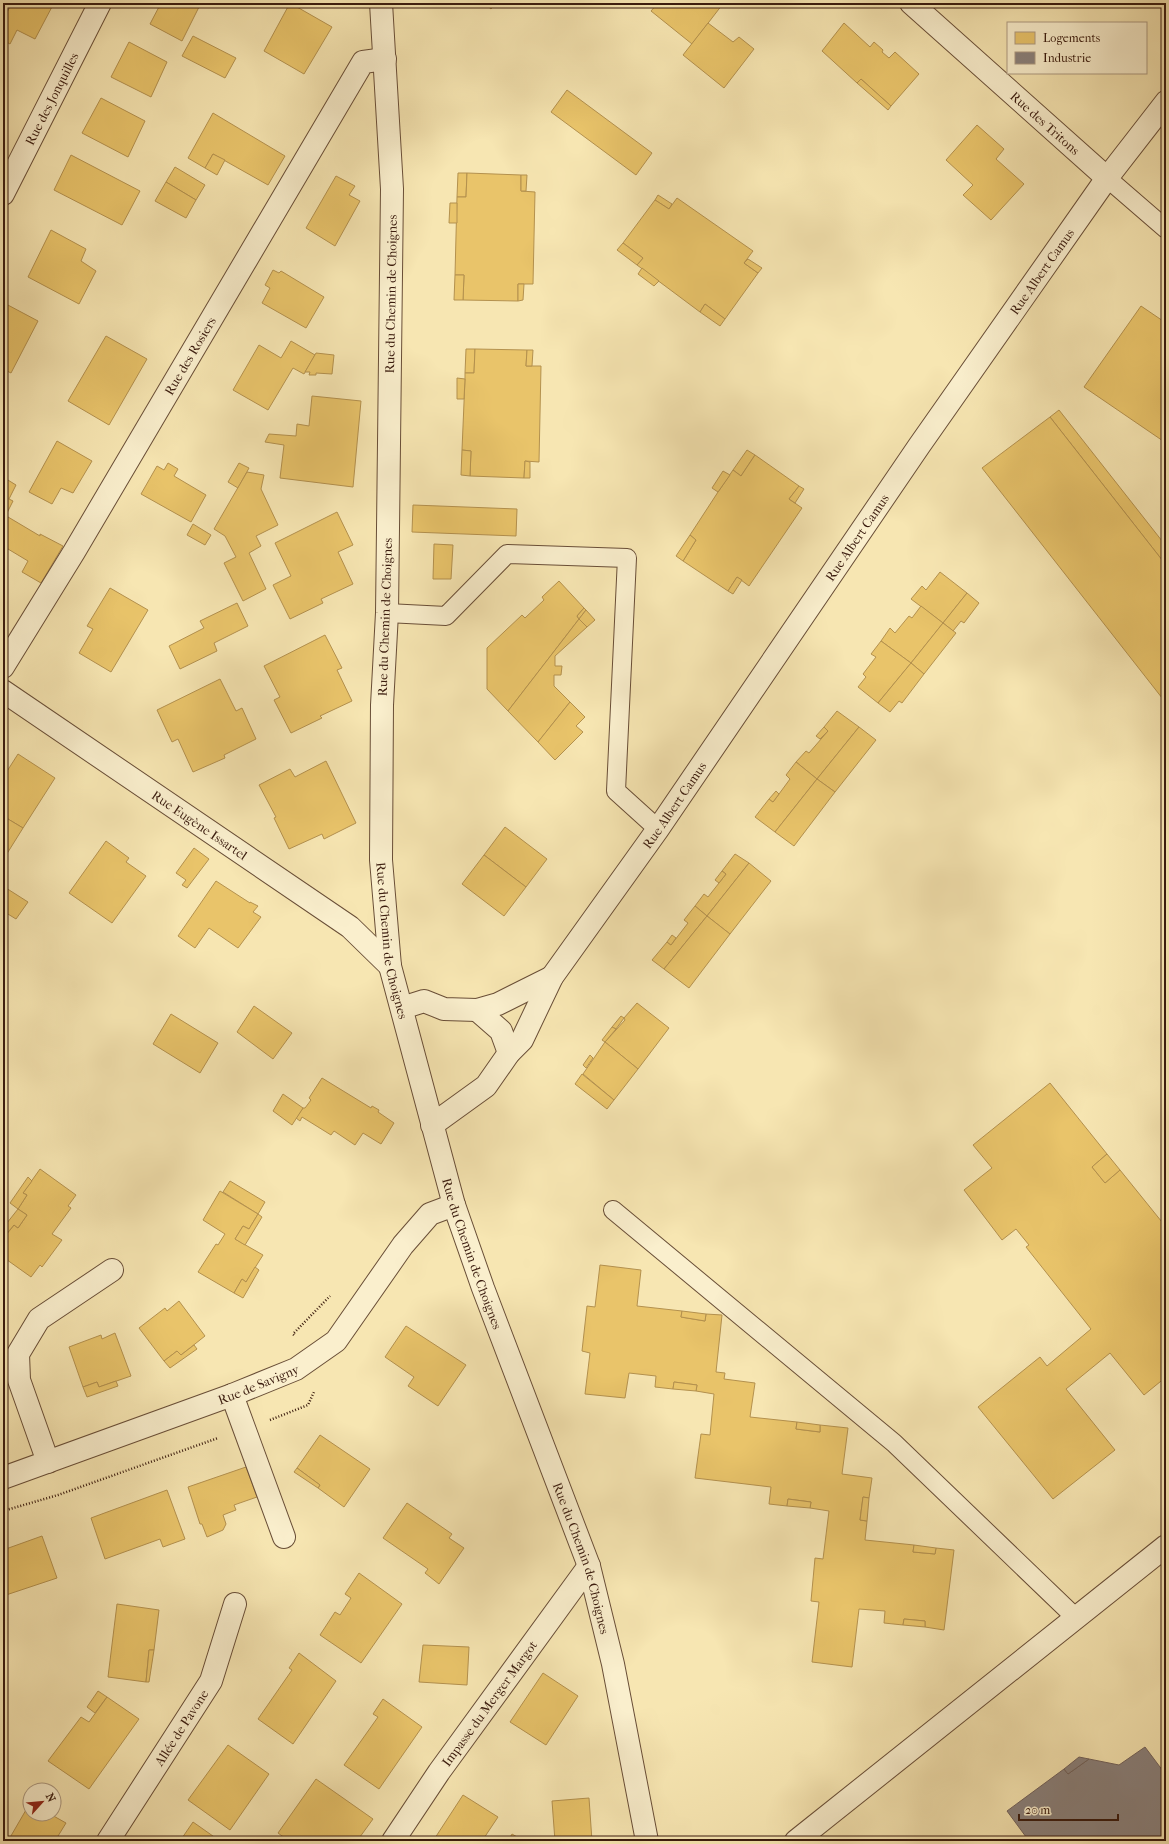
<svg xmlns="http://www.w3.org/2000/svg" width="1169" height="1844" font-family="'IM FELL French Canon',serif">
  <style>
    .homes { fill: #e9c46a; stroke: #b4914e }
    .industry { fill: #8a817c; stroke: #72625b }
    .lines { fill: none; stroke-linecap: round; stroke-linejoin: round }
    .service-casing { stroke: #694e37; stroke-width: 20 }
    .pedestrian-casing { stroke: #694e37; stroke-width: 24 }
    .minor-casing { stroke: #694e37; stroke-width: 24 }
    .tertiary-casing { stroke: #694e37; stroke-width: 24 }
    .path { stroke: #3a1b0e; stroke-width: 2.5; stroke-dasharray: 1 2; stroke-linecap: butt }
    .service { stroke: #faefcd; stroke-width: 18 }
    .pedestrian { stroke: #faefcd; stroke-width: 22 }
    .minor { stroke: #faefcd; stroke-width: 22 }
    .tertiary { stroke: #faefcd; stroke-width: 22 }
    .labels { text-anchor: middle; dominant-baseline: central; stroke-width: 4; stroke-linejoin: round; paint-order: stroke }
    .street-label { font-size: 13px; fill: #3a1b0e; stroke: #faefcd }
  </style>
  <rect width="100%" height="100%" fill="#f7e6b2"/>
  <filter id="stains"><feTurbulence type="fractalNoise" baseFrequency=".005" numOctaves="4"/><feColorMatrix values="0 0 0 0 .2 0 0 0 0 .09 0 0 0 0 .02 0 0 0 .5 -.17"/></filter>
  <radialGradient id="worn" r=".72"><stop offset=".6" stop-color="#630" stop-opacity="0"/><stop offset="1" stop-color="#630" stop-opacity=".3"/></radialGradient>
  <g class="homes">
    <path d="M12 3H54L35 39 17 30 10 44 3 40V20Z"/>
    <path d="M161 3H201L182 41 150 24Z"/>
    <path d="M290 3 332 27 304 74 264 51Z"/>
    <path d="M484 3H496L491 9Z"/>
    <path d="M658 3H719L722 5 692 44 651 11Z"/>
    <path d="M708 23 733 42 739 37 754 49 724 88 683 55Z"/>
    <path d="M844 23 870 47 874 42 883 50 882 52 889 58 895 52 919 74 891 106 861 79 857 83 822 51Z"/>
    <path d="M193 36 236 58 225 78 182 56Z"/>
    <path d="M129 42 167 62 151 97 111 77Z"/>
    <path d="M861 79 891 106 888 110 857 83Z"/>
    <path d="M567 90 652 153 636 175 551 112Z"/>
    <path d="M101 98 145 121 128 157 82 133Z"/>
    <path d="M213 113 285 156 268 185 213 154 205 168 188 158Z"/>
    <path d="M977 125 1004 149 996 159 1024 184 991 220 963 195 973 185 946 160Z"/>
    <path d="M213 154 225 160 217 175 205 168Z"/>
    <path d="M71 155 140 191 122 225 54 190Z"/>
    <path d="M175 167 205 185 196 200 166 182Z"/>
    <path d="M458 173H467L466 197H457Z"/>
    <path d="M467 173 521 175V191L535 192 533 284H518V301L463 300 464 275H455L457 197H466Z"/>
    <path d="M521 175H527L526 191H521Z"/>
    <path d="M336 176 355 186 349 195 360 201 335 246 306 228Z"/>
    <path d="M166 182 196 200 186 218 155 201Z"/>
    <path d="M658 195 672 204 669 209 655 200Z"/>
    <path d="M677 198 753 251 744 263 758 273 725 319 705 304 700 312 637 265 643 258 623 243 655 200 669 209Z"/>
    <path d="M450 203H457V223H449Z"/>
    <path d="M51 230 86 249 81 261 96 271 79 304 28 277Z"/>
    <path d="M623 243 643 258 637 265 617 250Z"/>
    <path d="M748 259 762 268 758 273 744 263Z"/>
    <path d="M642 268 659 281 654 286 638 274Z"/>
    <path d="M273 270 279 273 281 271 324 297 306 328 262 303 270 288 265 285Z"/>
    <path d="M455 275H464L463 300H454Z"/>
    <path d="M518 284H524L523 300 518 301Z"/>
    <path d="M6 304 38 321 11 373 3 369V309Z"/>
    <path d="M705 304 725 319 720 326 700 312Z"/>
    <path d="M1141 306 1166 323V443L1084 387Z"/>
    <path d="M106 336 147 359 109 425 68 401Z"/>
    <path d="M291 341 315 355 304 374 293 368 268 410 233 390 259 345 281 358Z"/>
    <path d="M466 349H475L474 373H465Z"/>
    <path d="M475 349 527 350 526 366H541L539 462 525 461 524 478 470 476 471 451 462 450 465 379V373H474Z"/>
    <path d="M527 350H533L532 366H526Z"/>
    <path d="M316 353 334 355 332 374 316 373V375H309L310 372H305Z"/>
    <path d="M457 378 465 379 464 399H457Z"/>
    <path d="M312 396 361 401 353 487 280 478 284 445 265 442 269 434 296 436 297 424 309 426Z"/>
    <path d="M1059 410 1166 546V565L1050 417Z"/>
    <path d="M1050 417 1166 565V703L982 468Z"/>
    <path d="M57 441 92 461 73 493 61 488 52 504 29 492Z"/>
    <path d="M462 450 471 451 470 476 461 475Z"/>
    <path d="M747 450 755 455 741 476 733 470Z"/>
    <path d="M755 455 799 486 789 499 802 508 749 586 737 577 728 591 683 561 696 540 690 535 718 492 733 470 741 476Z"/>
    <path d="M525 461 530 462V478H524Z"/>
    <path d="M168 463 178 469 174 476 206 495 191 522 141 494 157 466 164 470Z"/>
    <path d="M239 463 249 468 238 488 228 482Z"/>
    <path d="M723 471 730 475 718 492 712 488Z"/>
    <path d="M247 472 264 475 261 489 278 525 256 536 261 546 249 553 266 589 243 601 224 563 236 557 225 536 214 529Z"/>
    <path d="M3 477 16 485 9 499 13 501 7 513 3 511Z"/>
    <path d="M799 486 804 489 795 503 789 499Z"/>
    <path d="M413 505 517 509 516 536 412 532Z"/>
    <path d="M337 512 353 545 338 552 353 584 321 599 323 603 290 619 273 585 291 576 275 543Z"/>
    <path d="M3 514 40 536V534L63 546 41 583 22 572 28 561 3 546Z"/>
    <path d="M193 524 211 535 205 545 187 535Z"/>
    <path d="M690 535 696 540 683 561 676 556Z"/>
    <path d="M434 544 453 545 451 579H433Z"/>
    <path d="M940 572 967 593 943 623 911 599 922 586 926 590Z"/>
    <path d="M737 577 742 580 733 594 728 591Z"/>
    <path d="M559 581 584 608 577 616 579 619 508 711 487 689V648L522 615 525 618 544 600 542 597Z"/>
    <path d="M110 588 148 610 111 672 79 653 93 629 87 626Z"/>
    <path d="M967 593 979 603 964 623 961 621 953 631 943 623Z"/>
    <path d="M237 603 248 626 214 643 217 651 180 669 169 646 204 628 200 621Z"/>
    <path d="M921 606 943 623 911 663 881 641 890 628 895 633 909 616 912 618Z"/>
    <path d="M584 608 586 610 579 619 577 616Z"/>
    <path d="M586 610 595 620 587 627 579 619Z"/>
    <path d="M579 619 587 627 555 656V666H562L561 675H554V686L570 702 538 742 508 711Z"/>
    <path d="M943 623 956 633 924 674 911 663Z"/>
    <path d="M325 635 342 668 337 670 352 701 320 716 322 718 291 733 274 700 280 697 264 666Z"/>
    <path d="M881 641 911 663 878 703 858 687 866 677 863 674 876 657 871 654Z"/>
    <path d="M911 663 924 674 902 703 899 701 890 712 878 703Z"/>
    <path d="M220 679 236 711 242 708 256 739 224 755 225 758 193 772 178 739 172 742 157 710Z"/>
    <path d="M570 702 585 717 576 726 583 732 555 760 538 742Z"/>
    <path d="M837 711 859 727 817 779 796 762 806 751 809 753 828 731 824 727Z"/>
    <path d="M824 727 828 731 820 739 816 736Z"/>
    <path d="M859 727 876 740 835 792 817 779Z"/>
    <path d="M18 754 55 778 23 828 3 816V775L4 776Z"/>
    <path d="M326 761 356 823 324 839 322 834 289 849 274 818 276 817 259 785 290 769 295 777Z"/>
    <path d="M796 762 817 779 775 832 755 817 769 799 773 802 779 794 790 779 786 775Z"/>
    <path d="M817 779 835 792 794 846 775 832Z"/>
    <path d="M776 791 779 794 773 802 769 799Z"/>
    <path d="M3 816 23 828 3 860Z"/>
    <path d="M505 827 547 859 526 887 484 855Z"/>
    <path d="M106 841 129 858 126 862 146 876 112 923 69 893Z"/>
    <path d="M194 848 209 859 187 888 182 885 186 880 176 873Z"/>
    <path d="M735 854 749 863 707 916 695 906 704 894 708 897 719 883 726 874 722 871Z"/>
    <path d="M484 855 526 887 504 916 462 884Z"/>
    <path d="M749 863 771 881 730 934 707 916Z"/>
    <path d="M722 871 726 874 719 883 715 880Z"/>
    <path d="M216 881 250 903V902L258 906 253 912 261 917 238 948 209 928 195 948 178 936Z"/>
    <path d="M6 888 28 902 16 919 3 911V893Z"/>
    <path d="M695 906 707 916 664 969 652 960 667 942 671 945 688 923 684 920Z"/>
    <path d="M707 916 730 934 689 988 664 969Z"/>
    <path d="M672 935 676 938 671 945 667 942Z"/>
    <path d="M637 1003 669 1028 638 1069 605 1042 625 1020 624 1018Z"/>
    <path d="M254 1006 292 1033 273 1059 237 1032Z"/>
    <path d="M171 1014 218 1043 200 1073 153 1044Z"/>
    <path d="M621 1016 624 1018 616 1029 612 1027Z"/>
    <path d="M612 1027 616 1029 605 1042 602 1040Z"/>
    <path d="M605 1042 638 1069 614 1100 583 1074Z"/>
    <path d="M590 1055 593 1058 586 1068 583 1065Z"/>
    <path d="M582 1074 614 1100 607 1109 575 1084Z"/>
    <path d="M322 1078 371 1108 372 1106 379 1110 378 1112 394 1123 381 1144 363 1133 355 1145 334 1131 331 1135 302 1117 300 1121 296 1118 303 1108H305L311 1100 309 1098Z"/>
    <path d="M1050 1083 1107 1154 1092 1167 1105 1183 1120 1170 1166 1227V1377L1144 1395 1110 1353 1066 1389 1115 1450 1053 1499 978 1407 1040 1357 1047 1366 1091 1329 1026 1247 1029 1245 1016 1229 1002 1240 964 1190 992 1168 973 1145Z"/>
    <path d="M283 1094 303 1108 292 1125 273 1111Z"/>
    <path d="M1107 1154 1120 1170 1105 1183 1092 1167Z"/>
    <path d="M40 1169 76 1195 68 1206 71 1208 52 1234 62 1240 42 1267 40 1265 31 1277 3 1257V1239L14 1225 18 1228 27 1215 18 1209 27 1195 23 1193Z"/>
    <path d="M28 1177 32 1181 23 1193 27 1195 18 1209 10 1203Z"/>
    <path d="M230 1181 265 1202 258 1214 223 1192Z"/>
    <path d="M220 1191 258 1214 249 1229 243 1226 235 1239 263 1255 246 1282 242 1279 234 1293 198 1272 216 1244 218 1245 225 1234 203 1220Z"/>
    <path d="M18 1209 27 1215 18 1228 14 1225 3 1238V1228Z"/>
    <path d="M258 1214 262 1217 245 1245 235 1239 243 1226 249 1229Z"/>
    <path d="M600 1265 641 1270 637 1306 682 1311 681 1317 705 1321 706 1314 722 1315 716 1372 725 1373 724 1379 755 1383 750 1417 797 1422 796 1429 820 1432V1425L848 1428 842 1474 872 1478 869 1498 863 1497 860 1520 867 1521 865 1540 914 1545 913 1552 935 1554 936 1548 954 1550 944 1630 925 1627V1621L904 1619 903 1625 884 1623 885 1611 859 1609 852 1667 812 1662 819 1602 811 1601 815 1558 823 1559 829 1511 810 1508 811 1502 788 1499 787 1506 769 1504 771 1487 695 1478 701 1434 710 1435 714 1394 696 1391 697 1385 674 1382 673 1389 655 1387 656 1376 629 1373 625 1398 585 1394 590 1353 582 1351 587 1306 595 1307Z"/>
    <path d="M255 1267 259 1270 243 1298 234 1293 242 1279 246 1282Z"/>
    <path d="M179 1301 205 1336 181 1355 177 1351 164 1361 139 1328 165 1308 167 1311Z"/>
    <path d="M682 1311 706 1314 705 1321 681 1317Z"/>
    <path d="M406 1326 466 1365 438 1406 408 1386 414 1377 385 1357Z"/>
    <path d="M115 1333 131 1376 99 1387 97 1382 83 1387 69 1347 101 1335 102 1339Z"/>
    <path d="M194 1345 197 1349 170 1368 164 1361 177 1351 181 1355Z"/>
    <path d="M116 1381 118 1386 87 1397 83 1387 97 1382 99 1387Z"/>
    <path d="M674 1382 697 1385 696 1391 673 1389Z"/>
    <path d="M797 1422 820 1425V1432L796 1429Z"/>
    <path d="M320 1435 370 1469 344 1507 318 1488 320 1485 297 1468Z"/>
    <path d="M246 1467 257 1497 234 1505 236 1510 223 1515 226 1524 223 1530 207 1537 202 1524H200L188 1487Z"/>
    <path d="M297 1468 320 1485 318 1488 294 1472Z"/>
    <path d="M167 1490 185 1539 163 1547 160 1539 105 1559 91 1518Z"/>
    <path d="M863 1497 869 1498 867 1521 860 1520Z"/>
    <path d="M788 1499 811 1502 810 1508 787 1506Z"/>
    <path d="M407 1503 452 1534 449 1538 464 1548 439 1584 425 1573 428 1569 383 1538Z"/>
    <path d="M42 1536 57 1578 3 1596V1550Z"/>
    <path d="M914 1545 936 1548 935 1554 913 1552Z"/>
    <path d="M359 1573 402 1604 361 1663 320 1635 335 1612 340 1615 351 1598 345 1594Z"/>
    <path d="M117 1604 159 1610 154 1650H149L146 1682 108 1677Z"/>
    <path d="M904 1619 925 1621V1627L903 1625Z"/>
    <path d="M423 1645 469 1647 467 1685 419 1682Z"/>
    <path d="M149 1650H154L149 1682H146Z"/>
    <path d="M299 1653 336 1681 293 1744 258 1719 292 1670 289 1668Z"/>
    <path d="M543 1673 578 1696 546 1745 510 1722Z"/>
    <path d="M98 1691 107 1697 95 1713 87 1707Z"/>
    <path d="M107 1697 139 1719 89 1789 48 1761 81 1717 89 1722Z"/>
    <path d="M383 1699 422 1727 379 1789 344 1765 378 1717 373 1714Z"/>
    <path d="M228 1745 269 1774 230 1830 188 1800Z"/>
    <path d="M316 1779 373 1819 357 1841H289L278 1833Z"/>
    <path d="M463 1795 498 1817 482 1841H433Z"/>
    <path d="M589 1798 592 1841H555L552 1801Z"/>
    <path d="M30 1803V1814H50L66 1823 55 1841H8Z"/>
    <path d="M193 1822 220 1841H180Z"/>
    <path d="M512 1834 524 1841H508Z"/>
  </g>
  <g class="industry">
    <path d="M1145 1747 1166 1775V1841H1029L1007 1811 1064 1769 1068 1774 1089 1759 1119 1765Z"/>
    <path d="M1079 1757 1089 1759 1068 1774 1064 1769Z"/>
  </g>
  <g class="lines">
    <defs>
      <g id="service">
        <path d="M1107 178 1166 229"/>
        <path d="M387 613 446 616 507 554 627 558 616 791 658 829"/>
        <path d="M613 1210 894 1443 1075 1617"/>
      </g>
      <path id="pedestrian" d="M232 1395 284 1537"/>
      <g id="minor">
        <path id="s1" d="M381 3 392 189 387 613 382 705 381 860 390 966 454 1205 483 1288 589 1566 613 1664 647 1841"/>
        <path id="s2" d="M911 3 1107 178"/>
        <path id="s3" d="M3 194 100 3"/>
        <path id="s4" d="M3 667 74 552 363 62 385 59"/>
        <path id="s5" d="M3 691 350 927 390 966"/>
        <path d="M402 1008 424 1001 444 1009 477 1010 498 1004 552 977"/>
        <path d="M477 1010 501 1031 509 1053"/>
        <path id="s6" d="M432 1125 486 1086 509 1053 522 1040 552 977 658 829 919 446 1107 178 1166 102"/>
        <path d="M48 1462 19 1380 18 1354 39 1319 112 1270"/>
        <path id="s7" d="M3 1478 232 1395 296 1369 336 1341 403 1245 430 1214 454 1205"/>
        <path id="s8" d="M108 1841 211 1681 235 1604"/>
        <path id="s9" d="M393 1841 439 1772 589 1566"/>
      </g>
      <path id="tertiary" d="M796 1841 1166 1546"/>
    </defs>
    <use href="#service" class="service-casing"/>
    <use href="#pedestrian" class="pedestrian-casing"/>
    <use href="#minor" class="minor-casing"/>
    <use href="#tertiary" class="tertiary-casing"/>
    <g class="path">
      <path d="M294 1335 293 1334 330 1296"/>
      <path d="M270 1420 308 1405 314 1392"/>
      <path d="M3 1511 58 1495 218 1438"/>
    </g>
    <use href="#service" class="service"/>
    <use href="#pedestrian" class="pedestrian"/>
    <use href="#minor" class="minor"/>
    <use href="#tertiary" class="tertiary"/>
  </g>
  <g class="labels">
    <g class="street-label">
      <text stroke="none"><textPath href="#s3" startOffset="107">Rue des Jonquilles</textPath></text>
      <text stroke="none"><textPath href="#s2" startOffset="180">Rue des Tritons</textPath></text>
      <text stroke="none"><textPath href="#s6" startOffset="1054">Rue Albert Camus</textPath></text>
      <text transform="translate(391 294) rotate(-89)">Rue du Chemin de Choignes</text>
      <text stroke="none"><textPath href="#s4" startOffset="363">Rue des Rosiers</textPath></text>
      <text stroke="none"><textPath href="#s6" startOffset="730">Rue Albert Camus</textPath></text>
      <text transform="translate(385 617) rotate(-88)">Rue du Chemin de Choignes</text>
      <text stroke="none"><textPath href="#s6" startOffset="406">Rue Albert Camus</textPath></text>
      <text stroke="none"><textPath href="#s5" startOffset="238">Rue Eugène Issartel</textPath></text>
      <text stroke="none"><textPath href="#s1" startOffset="939">Rue du Chemin de Choignes</textPath></text>
      <text stroke="none"><textPath href="#s1" startOffset="1263">Rue du Chemin de Choignes</textPath></text>
      <text stroke="none"><textPath href="#s7" startOffset="272">Rue de Savigny</textPath></text>
      <text stroke="none"><textPath href="#s1" startOffset="1587">Rue du Chemin de Choignes</textPath></text>
      <text stroke="none"><textPath href="#s9" startOffset="168">Impasse du Merger Margot</textPath></text>
      <text stroke="none"><textPath href="#s8" startOffset="135">Allée de Pavone</textPath></text>
    </g>
  </g>
  <rect width="1169" height="1844" fill="none" stroke="#f7e6b2" stroke-width="16"/>
  <rect x="4" y="4" width="1161" height="1836" fill="none" stroke="#3a1b0e" stroke-width="2"/>
  <rect x="8" y="8" width="1153" height="1828" fill="none" stroke="#3a1b0e"/>
  <rect x="1007" y="22" width="140" height="52" fill="#faefcd" stroke="#ad9a81"/>
  <rect x="1015" y="32" width="20" height="12" fill="#e9c46a" stroke="#ad9a81"/>
  <text x="1043" y="42" font-size="12" fill="#3a1b0e">Logements</text>
  <rect x="1015" y="52" width="20" height="12" fill="#8a817c" stroke="#ad9a81"/>
  <text x="1043" y="62" font-size="12" fill="#3a1b0e">Industrie</text>
  <g transform="translate(42 1802) rotate(63)"><circle r="19" fill="#faefcd" stroke="#ad9a81"/>
  <path d="M0-3L7 15L0 10L-7 15Z" fill="#8f2418"/>
  <text y="-6" font-size="11" font-weight="bold" text-anchor="middle" fill="#3a1b0e">N</text>
  </g>
  <path d="M1019 1814v6h99v-6" fill="none" stroke="#3a1b0e" stroke-width="2"/>
  <text x="1025" y="1814" font-size="12" fill="#3a1b0e" stroke="#faefcd" stroke-width="3" paint-order="stroke">20 m</text>
  <rect width="100%" height="100%" filter="url(#stains)"/>
  <rect width="100%" height="100%" fill="url(#worn)"/>
</svg>
